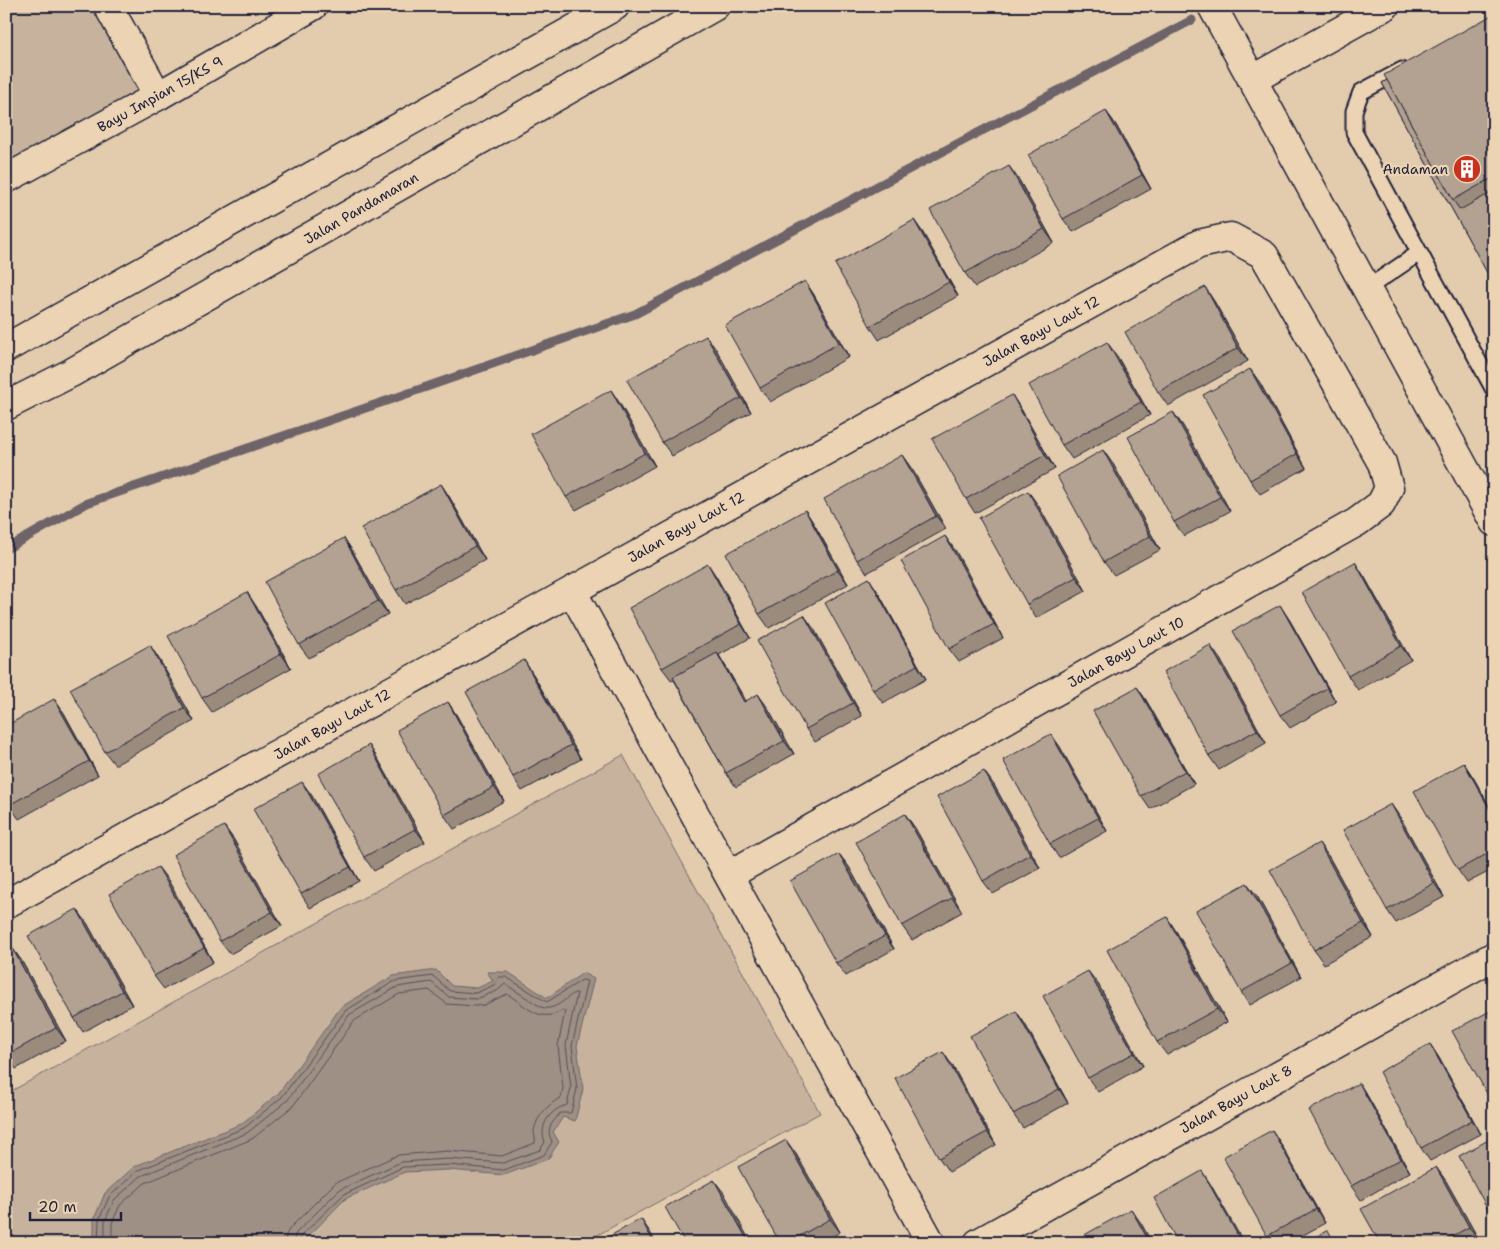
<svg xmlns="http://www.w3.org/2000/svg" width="1500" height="1249" font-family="'Shantell Sans',sans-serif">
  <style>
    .green { fill: #c7b39d; stroke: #746a6c }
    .water { fill: #9f9085; stroke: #6d6467 }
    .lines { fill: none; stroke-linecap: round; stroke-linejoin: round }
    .shore { stroke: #544e59; stroke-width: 1 }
    .stream { stroke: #6d6467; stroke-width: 9 }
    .lane-casing { stroke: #22223b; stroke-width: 19 }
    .street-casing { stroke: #22223b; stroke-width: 31 }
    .secondary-casing { stroke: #22223b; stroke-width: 31 }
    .lane { stroke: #ebd3b3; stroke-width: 15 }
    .street { stroke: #ebd3b3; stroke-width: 28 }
    .secondary { stroke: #ebd3b3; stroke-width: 28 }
    .wall { fill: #9a8b7d; stroke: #22223b }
    .shaded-wall { fill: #7d7166; stroke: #22223b }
    .building { fill: #b3a291; stroke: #22223b }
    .labels { text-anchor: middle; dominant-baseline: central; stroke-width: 4.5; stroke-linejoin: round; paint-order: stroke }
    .street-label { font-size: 14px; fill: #22223b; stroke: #ebd3b3 }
    .poi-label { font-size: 14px; fill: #22223b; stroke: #ebd3b3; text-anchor: end }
  </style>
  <rect width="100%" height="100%" fill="#e3ccae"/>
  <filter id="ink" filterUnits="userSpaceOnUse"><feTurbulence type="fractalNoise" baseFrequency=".02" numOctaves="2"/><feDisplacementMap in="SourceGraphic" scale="10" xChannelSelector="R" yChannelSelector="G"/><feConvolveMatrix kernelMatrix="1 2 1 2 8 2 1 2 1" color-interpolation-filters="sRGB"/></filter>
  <g filter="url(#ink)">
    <g class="green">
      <path d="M6 6H108L158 96 6 179Z"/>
      <path d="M623 755 820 1113 583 1243H6V1094Z"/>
    </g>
    <path class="water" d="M436 970 452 986 477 988 493 981 487 972H508L547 998 583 973 594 979 577 1046 583 1089 575 1121 563 1117 553 1132 559 1142 548 1159 504 1175 448 1170 405 1172 345 1199 302 1243H94V1219L105 1193 135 1166 241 1124 278 1094 341 1007 393 976Z"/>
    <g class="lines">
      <g class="shore">
        <path d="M98 1243 99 1220 109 1197 137 1171 244 1128 282 1097 345 1011 395 981 433 976 450 991 476 993 494 985 499 977H506L547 1002 582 980 587 981 572 1046 577 1089 571 1113H560C550 1126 546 1128 552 1142L544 1155 504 1170 448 1165 403 1167 343 1195 300 1237 299 1243"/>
        <path d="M105 1243V1221L114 1200 141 1176 247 1133 287 1101 349 1015 397 987 431 982 449 997 476 999 497 991 505 984 541 1007C553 1012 564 1000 574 993H577L566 1045 571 1088 567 1105C551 1109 538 1125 545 1142L540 1150 503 1163 448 1159 401 1162 339 1190 296 1233 293 1243"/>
        <path d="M112 1243V1223L120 1205 145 1183 252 1139 293 1106 354 1021 399 994 429 990 447 1004 475 1006 484 1005 507 994C526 1005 540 1025 563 1010L565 1011 558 1046 563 1088 561 1098C549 1103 535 1118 534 1132 534 1136 536 1139 535 1143L502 1156 448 1151 398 1155 335 1183 290 1228 286 1235 285 1243"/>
      </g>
      <path class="stream" d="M6 549 87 503 392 399 635 314 1192 20"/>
      <defs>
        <g id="lane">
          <path d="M1402 70 1361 92 1354 111V132L1494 390"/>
          <path d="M1366 289 1419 253"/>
        </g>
        <g id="street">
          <path d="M108 6 158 96"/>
          <path d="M1212 6 1494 522"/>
          <path d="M1252 80 1385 6"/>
          <path d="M6 179 158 96 313 6"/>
          <path d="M572 591 931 1243"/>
          <path d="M6 904 1199 244 1231 237 1264 255 1382 463 1389 488 1381 504 1357 522 729 875"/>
          <path d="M978 1243 1494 956"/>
        </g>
        <g id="secondary">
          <path d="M6 348 615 6"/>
          <path d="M6 406 71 373 715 6"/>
        </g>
      </defs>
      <use href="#lane" class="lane-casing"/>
      <use href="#street" class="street-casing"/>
      <use href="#secondary" class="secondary-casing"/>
      <use href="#lane" class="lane"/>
      <use href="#street" class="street"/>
      <use href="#secondary" class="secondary"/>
    </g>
    <g class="wall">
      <path d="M1494 14V285L1382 83Z"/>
      <path d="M1106 111 1116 125 1151 189 1073 232 1063 219Z"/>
      <path d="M1019 180 1054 243 975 287 965 273Z"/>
      <path d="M914 220 923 233 958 296 879 340 870 326Z"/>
      <path d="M805 281 814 295 849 357 770 402 760 388Z"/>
      <path d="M1214 301 1248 361 1168 406 1158 392Z"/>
      <path d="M716 349 751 412 672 456 662 442Z"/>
      <path d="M1117 356 1150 415 1072 459 1062 445Z"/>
      <path d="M1250 369 1260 383 1306 468 1260 494 1250 480Z"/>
      <path d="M611 390 620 404 655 466 576 510 566 497Z"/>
      <path d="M1021 409 1055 469 975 513 966 499Z"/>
      <path d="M1173 412 1183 426 1230 511 1184 536 1174 522Z"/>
      <path d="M1113 464 1160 550 1114 575 1104 562Z"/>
      <path d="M912 469 946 529 867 573 857 560Z"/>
      <path d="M441 484 450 498 485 560 405 604 396 590Z"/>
      <path d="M1038 505 1086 591 1036 618 1027 604Z"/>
      <path d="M805 510 814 524 848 584 769 628 759 614Z"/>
      <path d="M344 538 353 552 388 614 309 658 299 645Z"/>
      <path d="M955 550 1003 638 959 662 949 649Z"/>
      <path d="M708 564 717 578 750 638 719 655 726 667 746 701 768 708 794 754 736 787 726 773 674 680 672 681 662 668Z"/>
      <path d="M1364 576 1411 660 1358 690 1348 676Z"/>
      <path d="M878 592 926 679 883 703 873 690Z"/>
      <path d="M256 606 291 668 212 712 202 698Z"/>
      <path d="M1289 619 1336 702 1290 728 1280 715Z"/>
      <path d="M814 629 862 716 815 742 806 729Z"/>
      <path d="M159 659 194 721 115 765 105 752Z"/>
      <path d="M1220 659 1266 743 1219 770 1209 756Z"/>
      <path d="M533 674 581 759 522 791 513 777Z"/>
      <path d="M1137 687 1146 700 1194 784 1150 809 1141 796Z"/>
      <path d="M54 699 64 713 98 775 19 819 9 805Z"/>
      <path d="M448 702 457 716 504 801 454 829 444 815Z"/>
      <path d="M1051 734 1060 747 1107 831 1059 858 1050 844Z"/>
      <path d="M378 759 425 842 374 871 364 857Z"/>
      <path d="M1473 777 1494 814V869L1467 883 1458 870Z"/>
      <path d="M302 782 312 796 359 881 310 908 301 894Z"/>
      <path d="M994 785 1040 868 993 894 983 881Z"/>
      <path d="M905 814 915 828 962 912 912 940 902 926Z"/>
      <path d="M1400 817 1444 897 1396 923 1387 910Z"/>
      <path d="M224 826 234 840 282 926 230 954 220 941Z"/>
      <path d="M839 854 849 867 894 949 846 976 836 963Z"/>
      <path d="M1329 857 1373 937 1324 964 1314 950Z"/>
      <path d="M168 880 213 962 164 989 154 976Z"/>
      <path d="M1257 896 1301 977 1250 1005 1241 992Z"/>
      <path d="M87 923 132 1005 83 1032 74 1018Z"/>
      <path d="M1176 931 1227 1022 1167 1055 1157 1042Z"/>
      <path d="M11 946 21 960 66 1041 16 1069 6 1055Z"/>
      <path d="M1098 984 1143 1066 1098 1092 1088 1078Z"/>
      <path d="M1016 1011 1025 1024 1068 1103 1023 1128 1013 1114Z"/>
      <path d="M1430 1044 1439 1058 1481 1134 1430 1161 1421 1148Z"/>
      <path d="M952 1065 996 1145 949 1172 939 1158Z"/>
      <path d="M1359 1083 1368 1097 1410 1172 1361 1200 1351 1186Z"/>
      <path d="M1272 1130 1281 1144 1325 1223 1289 1243H1272L1267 1236Z"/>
      <path d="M796 1154 840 1232 821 1243H780Z"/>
      <path d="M1436 1167 1446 1181 1479 1240 1474 1243H1380Z"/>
    </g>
    <g class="shaded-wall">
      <path d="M1106 111 1116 125 1151 189 1142 175Z"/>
      <path d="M1009 166 1019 180 1054 243 1044 229Z"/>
      <path d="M914 220 923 233 958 296 949 282Z"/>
      <path d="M805 281 814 295 849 357 839 343Z"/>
      <path d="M1205 287 1214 301 1248 361 1238 348Z"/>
      <path d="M706 336 716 349 751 412 741 398Z"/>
      <path d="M1107 342 1117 356 1150 415 1141 402Z"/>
      <path d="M1250 369 1260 383 1306 468 1297 454Z"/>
      <path d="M611 390 620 404 655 466 645 453Z"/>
      <path d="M1012 395 1021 409 1055 469 1045 455Z"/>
      <path d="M1173 412 1183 426 1230 511 1220 497Z"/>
      <path d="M1103 450 1113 464 1160 550 1150 536Z"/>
      <path d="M902 455 912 469 946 529 936 516Z"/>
      <path d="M441 484 450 498 485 560 475 546Z"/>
      <path d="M1028 491 1038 505 1086 591 1076 577Z"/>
      <path d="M805 510 814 524 848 584 838 570Z"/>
      <path d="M945 536 955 550 1003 638 994 624Z"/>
      <path d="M344 538 353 552 388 614 378 601Z"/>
      <path d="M1355 562 1364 576 1411 660 1401 646Z"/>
      <path d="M708 564 717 578 750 638 741 624Z"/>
      <path d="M869 578 878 592 926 679 917 665Z"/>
      <path d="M247 592 256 606 291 668 281 654Z"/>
      <path d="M1280 605 1289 619 1336 702 1327 688Z"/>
      <path d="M804 615 814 629 862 716 853 703Z"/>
      <path d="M150 645 159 659 194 721 184 708Z"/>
      <path d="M1210 645 1220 659 1266 743 1257 730Z"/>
      <path d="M717 653 726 667 754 716 744 702Z"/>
      <path d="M524 660 533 674 581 759 571 745Z"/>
      <path d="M1137 687 1146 700 1194 784 1185 771Z"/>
      <path d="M758 694 768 708 794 754 784 741Z"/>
      <path d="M54 699 64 713 98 775 89 761Z"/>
      <path d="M448 702 457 716 504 801 494 787Z"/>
      <path d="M1051 734 1060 747 1107 831 1098 818Z"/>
      <path d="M369 745 378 759 425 842 415 829Z"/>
      <path d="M1464 763 1473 777 1494 814V817Z"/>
      <path d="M984 771 994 785 1040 868 1030 854Z"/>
      <path d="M302 782 312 796 359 881 350 867Z"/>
      <path d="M1391 804 1400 817 1444 897 1434 883Z"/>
      <path d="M905 814 915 828 962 912 952 898Z"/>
      <path d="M224 826 234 840 282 926 272 912Z"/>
      <path d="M1319 843 1329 857 1373 937 1363 923Z"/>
      <path d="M839 854 849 867 894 949 885 936Z"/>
      <path d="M158 867 168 880 213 962 204 948Z"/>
      <path d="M1247 883 1257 896 1301 977 1292 963Z"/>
      <path d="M77 909 87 923 132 1005 122 991Z"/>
      <path d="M1167 917 1176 931 1227 1022 1217 1009Z"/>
      <path d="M11 946 21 960 66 1041 56 1028Z"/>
      <path d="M1088 971 1098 984 1143 1066 1134 1053Z"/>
      <path d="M1016 1011 1025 1024 1068 1103 1059 1089Z"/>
      <path d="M1430 1044 1439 1058 1481 1134 1472 1120Z"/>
      <path d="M943 1052 952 1065 996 1145 987 1132Z"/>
      <path d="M1359 1083 1368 1097 1410 1172 1401 1159Z"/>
      <path d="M1272 1130 1281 1144 1325 1223 1316 1209Z"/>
      <path d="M786 1140 796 1154 840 1232 830 1219Z"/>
      <path d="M1436 1167 1446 1181 1479 1240 1469 1227Z"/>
      <path d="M1202 1171 1211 1185 1244 1243H1242Z"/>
      <path d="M714 1180 724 1193 751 1243H749Z"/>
      <path d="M1131 1209 1141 1223 1152 1243H1150Z"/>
      <path d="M641 1219 650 1232 656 1243H654Z"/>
    </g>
    <g class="building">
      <path d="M1494 14V177L1453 200 1384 75Z"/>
      <path d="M1387 80 1453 200 1460 210 1494 191V285L1382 83Z"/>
      <path d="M1106 111 1142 175 1063 219 1028 155Z"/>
      <path d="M1009 166 1044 229 965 273 930 210Z"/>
      <path d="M914 220 949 282 870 326 835 264Z"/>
      <path d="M805 281 839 343 760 388 725 325Z"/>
      <path d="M1205 287 1238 348 1158 392 1125 332Z"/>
      <path d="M706 336 741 398 662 442 627 380Z"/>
      <path d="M1107 342 1141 402 1062 445 1029 385Z"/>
      <path d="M1250 369 1297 454 1250 480 1203 395Z"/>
      <path d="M611 390 645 453 566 497 531 434Z"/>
      <path d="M1012 395 1045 455 966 499 932 439Z"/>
      <path d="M1173 412 1220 497 1174 522 1128 437Z"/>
      <path d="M1103 450 1150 536 1104 562 1057 476Z"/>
      <path d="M902 455 936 516 857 560 824 499Z"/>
      <path d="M441 484 475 546 396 590 361 528Z"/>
      <path d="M1028 491 1076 577 1027 604 979 518Z"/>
      <path d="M805 510 838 570 759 614 726 554Z"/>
      <path d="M945 536 994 624 949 649 901 561Z"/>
      <path d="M344 538 378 601 299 645 265 582Z"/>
      <path d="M1355 562 1401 646 1348 676 1302 592Z"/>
      <path d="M708 564 741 624 662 668 629 608Z"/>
      <path d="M869 578 917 665 873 690 825 603Z"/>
      <path d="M247 592 281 654 202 698 168 636Z"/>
      <path d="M1280 605 1327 688 1280 715 1233 631Z"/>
      <path d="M804 615 853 703 806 729 757 641Z"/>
      <path d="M150 645 184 708 105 752 70 689Z"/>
      <path d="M1210 645 1257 730 1209 756 1163 672Z"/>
      <path d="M717 653 744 702 758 694 784 741 726 773 673 677Z"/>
      <path d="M524 660 571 745 513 777 466 692Z"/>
      <path d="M1137 687 1185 771 1141 796 1093 711Z"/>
      <path d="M54 699 89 761 9 805 6 799V726Z"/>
      <path d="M448 702 494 787 444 815 397 730Z"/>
      <path d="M1051 734 1098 818 1050 844 1003 760Z"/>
      <path d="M369 745 415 829 364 857 318 774Z"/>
      <path d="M1464 763 1494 817V850L1458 870 1414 791Z"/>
      <path d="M984 771 1030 854 983 881 937 797Z"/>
      <path d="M302 782 350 867 301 894 253 809Z"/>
      <path d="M1391 804 1434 883 1387 910 1343 830Z"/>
      <path d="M905 814 952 898 902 926 856 842Z"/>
      <path d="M224 826 272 912 220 941 173 855Z"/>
      <path d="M1319 843 1363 923 1314 950 1270 870Z"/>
      <path d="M839 854 885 936 836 963 790 881Z"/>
      <path d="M158 867 204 948 154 976 109 894Z"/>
      <path d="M1247 883 1292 963 1241 992 1196 911Z"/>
      <path d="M77 909 122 991 74 1018 28 936Z"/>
      <path d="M1167 917 1217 1009 1157 1042 1107 950Z"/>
      <path d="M11 946 56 1028 7 1055 6 949Z"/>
      <path d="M1088 971 1134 1053 1088 1078 1043 996Z"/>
      <path d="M1494 1009V1106L1452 1031Z"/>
      <path d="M1016 1011 1059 1089 1013 1114 970 1036Z"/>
      <path d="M1430 1044 1472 1120 1421 1148 1379 1072Z"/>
      <path d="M943 1052 987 1132 939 1158 895 1078Z"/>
      <path d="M1359 1083 1401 1159 1351 1186 1309 1110Z"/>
      <path d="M1272 1130 1316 1209 1267 1236 1223 1157Z"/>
      <path d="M1494 1137V1214L1491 1215 1459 1156Z"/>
      <path d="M786 1140 830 1219 787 1243H780L738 1167Z"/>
      <path d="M1436 1167 1469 1227 1440 1243H1380L1361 1209Z"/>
      <path d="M1202 1171 1242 1243H1178L1154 1198Z"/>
      <path d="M714 1180 749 1243H685L665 1207Z"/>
      <path d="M1131 1209 1150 1243H1082L1079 1238Z"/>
      <path d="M641 1219 654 1243H597Z"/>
      <path d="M1328 1230 1335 1243H1305Z"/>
    </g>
  </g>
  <defs>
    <symbol id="building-disc" viewBox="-11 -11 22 22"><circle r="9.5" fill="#c8321e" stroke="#ebd3b3"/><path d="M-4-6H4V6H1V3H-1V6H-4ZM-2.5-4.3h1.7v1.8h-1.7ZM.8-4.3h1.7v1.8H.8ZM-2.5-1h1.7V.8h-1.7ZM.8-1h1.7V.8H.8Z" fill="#fff"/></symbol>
  </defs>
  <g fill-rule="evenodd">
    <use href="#building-disc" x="1451" y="153" width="32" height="32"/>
  </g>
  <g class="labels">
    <g class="street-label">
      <text transform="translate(160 94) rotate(-29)">Bayu Impian 15/KS 9</text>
      <text transform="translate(361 208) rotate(-30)">Jalan Pandamaran</text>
      <text transform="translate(1041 331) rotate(-29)">Jalan Bayu Laut 12</text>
      <text transform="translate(686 527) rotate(-29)">Jalan Bayu Laut 12</text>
      <text transform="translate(1126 652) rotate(-29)">Jalan Bayu Laut 10</text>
      <text transform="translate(332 724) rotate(-29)">Jalan Bayu Laut 12</text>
      <text transform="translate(1236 1099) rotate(-29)">Jalan Bayu Laut 8</text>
    </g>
    <g class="poi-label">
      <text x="1448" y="169">Andaman</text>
    </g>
  </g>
  <rect width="1500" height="1249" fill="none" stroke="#ebd3b3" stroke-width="25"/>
  <rect x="12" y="12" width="1475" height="1224" fill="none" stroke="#22223b" stroke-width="2" filter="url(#ink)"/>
  <path d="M30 1212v8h91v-8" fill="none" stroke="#22223b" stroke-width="2.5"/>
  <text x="38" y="1212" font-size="15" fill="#22223b" stroke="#ebd3b3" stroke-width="4" paint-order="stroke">20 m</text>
</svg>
